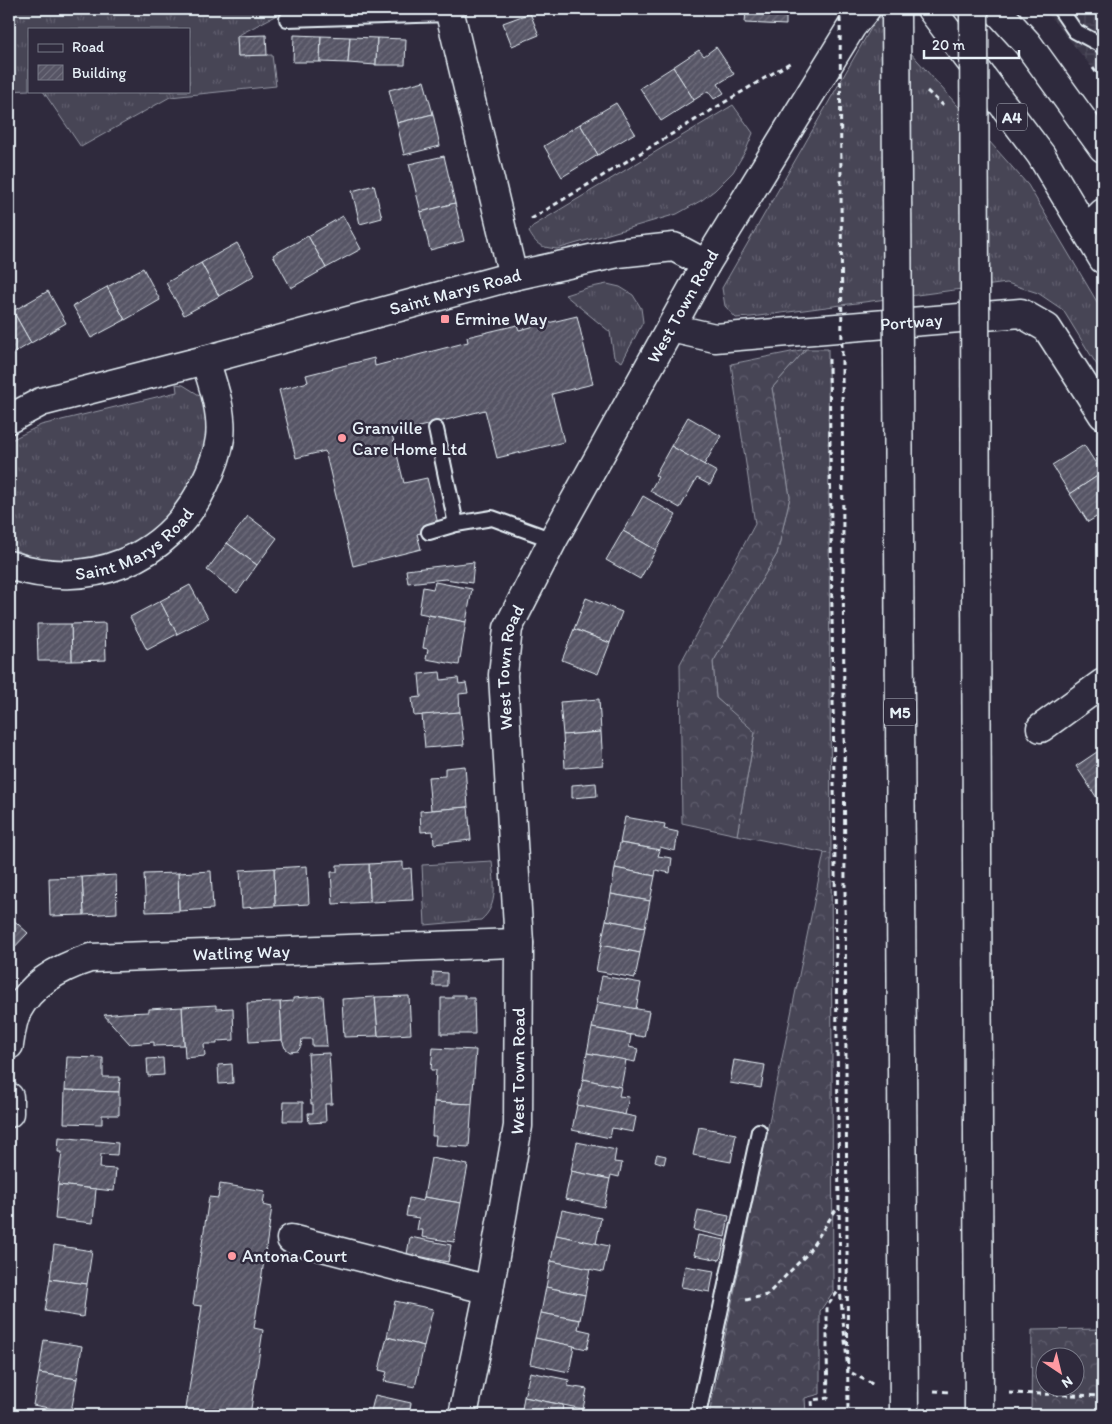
<svg xmlns="http://www.w3.org/2000/svg" width="1112" height="1424" font-family="Itim,sans-serif">
  <style>
    .industrial { fill: url(#industrial-grid) }
    .grass { fill: url(#grass-tufts); stroke: #979aa6 }
    .forest { fill: url(#forest-crowns); stroke: #979aa6; fill-rule: evenodd }
    .building { fill: url(#building-hatch); stroke: #e8f1f8 }
    .lines { fill: none; stroke-linecap: round; stroke-linejoin: round }
    .service-casing { stroke: #e8f1f8; stroke-width: 18 }
    .minor-casing { stroke: #e8f1f8; stroke-width: 31 }
    .trunk-casing { stroke: #e8f1f8; stroke-width: 31 }
    .path { stroke: #e8f1f8; stroke-width: 3; stroke-dasharray: 5 4; stroke-linecap: butt }
    .service { stroke: #2f2a3d; stroke-width: 14 }
    .minor { stroke: #2f2a3d; stroke-width: 28 }
    .trunk { stroke: #2f2a3d; stroke-width: 28 }
    .motorway-bridge-casing { stroke: #e8f1f8; stroke-width: 31; stroke-linecap: butt }
    .path-bridge { stroke: #e8f1f8; stroke-width: 3; stroke-dasharray: 5 4; stroke-linecap: butt }
    .motorway-bridge { stroke: #2f2a3d; stroke-width: 28 }
    .poi-dot { fill: #ff9aa2; stroke: #2f2a3d; stroke-width: 2 }
    .labels { text-anchor: middle; dominant-baseline: central; stroke-width: 5; stroke-linejoin: round; paint-order: stroke }
    .shield { fill: #2f2a3d; stroke: #b0b5c0; stroke-width: 1 }
    .shield-label { font-size: 16px; font-weight: bold; fill: #e8f1f8 }
    .street-label { font-size: 18px; fill: #e8f1f8; stroke: #2f2a3d }
    .poi-label { font-size: 18px; fill: #e8f1f8; stroke: #2f2a3d; text-anchor: start }
  </style>
  <defs>
    <pattern id="industrial-grid" width="8" height="8" patternUnits="userSpaceOnUse" patternTransform="scale(1.25)"><rect width="8" height="8" fill="#3b3749"/><path d="M0 4h8M4 0v8" fill="none" stroke="#4e4b5b"/></pattern>
    <pattern id="grass-tufts" width="24" height="20" patternUnits="userSpaceOnUse" patternTransform="scale(1.25)"><rect width="24" height="20" fill="#464455"/><path d="M3 7l-1-3M5 7V3M7 7l1-3M15 17l-1-3M17 17v-4M19 17l1-3" fill="none" stroke="#615f6e"/></pattern>
    <pattern id="forest-crowns" width="20" height="18" patternUnits="userSpaceOnUse" patternTransform="scale(1.25)"><rect width="20" height="18" fill="#464455"/><path d="M2 6a3 3 0 1 1 6 0M12 15a3 3 0 1 1 6 0" fill="none" stroke="#615f6e"/></pattern>
    <pattern id="building-hatch" width="6" height="6" patternUnits="userSpaceOnUse" patternTransform="scale(1.25)"><rect width="6" height="6" fill="#575565"/><path d="M-1 1l2-2M0 6l6-6M5 7l2-2" fill="none" stroke="#6f6e7c"/></pattern>
  </defs>
  <rect width="100%" height="100%" fill="#2f2a3d"/>
  <filter id="ink" filterUnits="userSpaceOnUse"><feTurbulence type="fractalNoise" baseFrequency=".02" numOctaves="2"/><feDisplacementMap in="SourceGraphic" scale="10" xChannelSelector="R" yChannelSelector="G"/><feConvolveMatrix kernelMatrix="1 2 1 2 8 2 1 2 1" color-interpolation-filters="sRGB"/></filter>
  <g filter="url(#ink)">
    <path class="industrial" d="M1044 9H1103V81Z"/>
    <g class="grass">
      <path d="M9 9H288L237 36 238 56 272 55 276 86 170 97 81 147 43 91H189V29H29V90L9 91Z"/>
      <path d="M878 16 1028 185 1103 312V375L1063 310 1038 293 1007 283 751 317 736 318 725 306 722 288Z"/>
      <path d="M733 105 753 133 746 150 733 172 715 190 702 200 677 214 557 249C541 247 537 246 529 232L533 226Z"/>
      <path d="M607 284 620 287 633 295 641 308 643 322 622 362 614 357 610 332 565 295 587 288Z"/>
      <path d="M806 349H828L831 854 737 835 755 733 716 698 713 662 777 554 790 497 772 388Z"/>
      <path d="M176 384 183 385 204 398 214 428 188 500 129 552 73 564 32 557 9 547V441L41 425 177 392Z"/>
      <path d="M492 861C494 883 499 905 481 920L425 925 422 865Z"/>
    </g>
    <g class="forest">
      <path d="M806 349 772 388 790 497 777 554 713 662 716 698 755 732 737 835 682 823 680 664 755 524 731 364Z"/>
      <path d="M824 853 831 854 833 1292 820 1311V1394L805 1398 806 1415H709Z"/>
      <path d="M1103 1329V1415H1031L1032 1330ZM1044 1356H1074V1386H1044Z"/>
    </g>
    <g class="building">
      <path d="M746 9H786V25L745 23Z"/>
      <rect x="1093" y="9" width="10" height="4"/>
      <path d="M530 13 539 35 512 46 503 23Z"/>
      <path d="M266 35 267 55 238 56 237 36Z"/>
      <path d="M294 35 321 36 320 62H293Z"/>
      <path d="M321 36 350 37 348 63 320 62Z"/>
      <path d="M350 37 377 38 376 65 348 63Z"/>
      <path d="M377 38 406 39 405 65H376Z"/>
      <path d="M716 47 734 74 718 84 724 93 714 99 708 91 694 100 673 67 699 50 704 56Z"/>
      <path d="M673 67 694 100 661 121 640 88Z"/>
      <path d="M424 81 433 114 397 123 389 90Z"/>
      <path d="M616 103 635 133 598 155 580 124Z"/>
      <path d="M433 114 440 146 404 155 397 123Z"/>
      <path d="M580 124 598 155 562 177 544 146Z"/>
      <path d="M444 156 455 203 421 212 409 164Z"/>
      <path d="M374 185 382 218 360 224 352 191Z"/>
      <path d="M455 203 464 241 430 250 421 212Z"/>
      <path d="M343 216 361 249 326 268 308 236Z"/>
      <path d="M308 236 326 268 291 288 273 255Z"/>
      <path d="M237 243 255 275 219 296 201 263Z"/>
      <path d="M201 263 219 296 184 315 166 283Z"/>
      <path d="M143 268 160 300 125 320 107 287Z"/>
      <path d="M107 287 125 320 91 338 73 306Z"/>
      <path d="M48 291 66 323 31 343 13 311Z"/>
      <path d="M13 311 31 343 9 356V313Z"/>
      <path d="M577 316 593 384 552 394 564 442 497 458 485 410 392 434 404 483 427 478 439 528 417 534 421 549 353 566 325 451 296 458 279 390 308 382 306 375 374 358 375 366 468 342 467 337 517 325 519 330Z"/>
      <path d="M688 417 721 436 704 465 671 446Z"/>
      <path d="M1084 445 1102 473 1070 494 1052 465Z"/>
      <path d="M671 446 717 472 710 485 697 478 680 508 650 491 658 477 655 475Z"/>
      <path d="M1102 473 1103 475V513L1088 522 1070 494Z"/>
      <path d="M643 496 676 515 656 550 623 531Z"/>
      <path d="M248 516 277 538 257 565 227 543Z"/>
      <path d="M623 531 656 550 640 579 606 560Z"/>
      <path d="M227 543 257 565 237 593 207 570Z"/>
      <path d="M474 562 472 583 445 579 408 583 406 570Z"/>
      <path d="M435 582 472 589 466 622 419 613 423 587 433 589Z"/>
      <path d="M190 585 208 618 177 634 160 601Z"/>
      <path d="M586 598 622 612 610 643 574 629Z"/>
      <path d="M160 601 177 634 147 650 130 617Z"/>
      <path d="M428 615 466 622 459 665 426 659 428 649 423 648Z"/>
      <path d="M105 623 106 660 72 661 71 624Z"/>
      <path d="M37 624H71L72 661H38Z"/>
      <path d="M574 629 610 643 598 674 562 660Z"/>
      <path d="M440 672 441 680 458 678 459 684 466 683 468 693 459 694 460 712 414 716 412 698 421 697 419 674Z"/>
      <path d="M599 699 601 732 563 735 560 702Z"/>
      <path d="M460 712 464 745 425 748 422 715Z"/>
      <path d="M601 732 603 765 565 768 563 735Z"/>
      <path d="M1103 748V794L1097 798 1076 766Z"/>
      <path d="M465 766 468 807 431 810 428 777 445 776V768Z"/>
      <path d="M596 783 597 796 572 798V785Z"/>
      <path d="M468 807 471 840 434 844 433 831 421 832 420 811Z"/>
      <path d="M625 817 665 824 664 829 678 832 675 851 660 847V850L620 843Z"/>
      <path d="M620 843 660 850 658 856 672 858 670 873 656 870 655 876 615 868Z"/>
      <path d="M403 862V869L411 868 413 900 370 902 369 864Z"/>
      <path d="M369 864 370 902 333 904 331 872H337V865Z"/>
      <path d="M307 866 309 904 275 906 274 868Z"/>
      <path d="M274 868 275 906 242 908 240 870Z"/>
      <path d="M615 868 655 876 650 901 611 894Z"/>
      <path d="M211 871 213 909 179 911 178 873Z"/>
      <path d="M178 873 179 911 146 912 144 874Z"/>
      <path d="M116 875 117 913 84 915 82 877Z"/>
      <path d="M82 877 84 915 50 916 49 878Z"/>
      <path d="M611 894 650 901 645 927 606 920Z"/>
      <path d="M9 916 28 933 9 953Z"/>
      <path d="M606 920 645 927 640 953 601 945Z"/>
      <path d="M601 945 640 953 635 978 596 971Z"/>
      <path d="M433 972 447 973V986H433Z"/>
      <path d="M602 976 641 983 636 1009 597 1002Z"/>
      <path d="M453 995H465V998H474L475 1034H441V998H453Z"/>
      <path d="M323 996 327 1046H312V1039H302L301 1046 298 1051 290 1052 285 1048 282 1040 280 1002 293 1001V998Z"/>
      <path d="M409 996 411 1034 378 1036 375 997Z"/>
      <path d="M375 997 378 1036 344 1037 342 999Z"/>
      <path d="M280 1002 282 1040 249 1042 247 1003Z"/>
      <path d="M597 1002 649 1011 644 1037 592 1028Z"/>
      <path d="M216 1005V1009L233 1008 234 1040 217 1041V1044H204L205 1056 185 1058 182 1007Z"/>
      <path d="M182 1007 184 1045 154 1046V1042L130 1044 104 1015 124 1013 149 1012V1009Z"/>
      <path d="M592 1028 631 1035 629 1047 638 1049 635 1062 587 1053Z"/>
      <path d="M433 1048 476 1050 472 1104 434 1102 436 1070H431Z"/>
      <path d="M329 1053 332 1104H325L326 1122 309 1123 308 1113H313V1104H311L308 1054Z"/>
      <path d="M587 1053 626 1060 621 1087 583 1079Z"/>
      <path d="M67 1057 103 1058V1077H120L119 1092 65 1090Z"/>
      <path d="M163 1058 164 1075 148 1076 147 1059Z"/>
      <path d="M734 1060 765 1065 761 1088 730 1083Z"/>
      <path d="M232 1064 233 1083 219 1084 218 1065Z"/>
      <path d="M583 1079 621 1087 619 1096 629 1097 625 1115 577 1105Z"/>
      <path d="M65 1090 119 1092V1115H102V1124L64 1123Z"/>
      <path d="M284 1102H303V1121H283Z"/>
      <path d="M434 1102 472 1104 469 1147 435 1145 436 1136H432Z"/>
      <path d="M577 1105 636 1117 633 1132 612 1128 610 1138 572 1130Z"/>
      <path d="M699 1127 736 1134 731 1162 693 1155Z"/>
      <path d="M59 1137 118 1143 117 1155 101 1154 100 1168 116 1169 114 1191 58 1185 62 1152H58Z"/>
      <path d="M577 1142 616 1150 614 1162 622 1163 619 1177 611 1175 610 1179 571 1171Z"/>
      <path d="M657 1154 666 1156 664 1164 655 1161Z"/>
      <path d="M431 1158 468 1165 461 1203 424 1197Z"/>
      <path d="M571 1171 610 1179 604 1207 565 1199Z"/>
      <path d="M220 1184 265 1191 263 1205 272 1207 254 1328 263 1330 250 1415H185L202 1306 193 1305 209 1197 218 1198Z"/>
      <path d="M58 1185 96 1189 93 1223 55 1219Z"/>
      <path d="M424 1197 461 1203 454 1242 422 1237 423 1230H417L419 1218 406 1216 409 1198 423 1201Z"/>
      <path d="M562 1210 601 1218 596 1244 556 1235Z"/>
      <path d="M698 1210 729 1216 725 1237 694 1230Z"/>
      <path d="M556 1235 609 1246 603 1272 551 1261Z"/>
      <path d="M698 1235 725 1240 720 1260 694 1255Z"/>
      <path d="M410 1237 451 1245 448 1262 407 1254Z"/>
      <path d="M54 1245 92 1251 87 1284 50 1279Z"/>
      <path d="M551 1261 590 1269 585 1295 546 1287Z"/>
      <path d="M685 1266 714 1271 710 1292 681 1287Z"/>
      <path d="M50 1279 87 1284 83 1317 45 1311Z"/>
      <path d="M546 1287 585 1295 580 1320 541 1313Z"/>
      <path d="M395 1301 433 1309 424 1346 387 1337Z"/>
      <path d="M541 1313 580 1320 578 1329 591 1332 587 1349 535 1338Z"/>
      <path d="M387 1337 424 1346 415 1387 384 1381 387 1372 379 1370Z"/>
      <path d="M535 1338 574 1346 569 1372 530 1364Z"/>
      <path d="M44 1340 82 1346 77 1379 39 1373Z"/>
      <path d="M530 1372 569 1380 568 1386 587 1389 583 1409 524 1397Z"/>
      <path d="M39 1373 77 1379 71 1412 33 1405Z"/>
      <path d="M375 1395 411 1403 409 1415H370Z"/>
      <path d="M524 1397 563 1405 562 1411 575 1413V1415H521Z"/>
    </g>
    <g class="lines">
      <defs>
        <g id="service">
          <path d="M1060 9 1075 31 1103 46"/>
          <path d="M287 19 449 14"/>
          <path d="M436 429 456 524"/>
          <path d="M429 532 456 524 492 518 553 540"/>
          <path d="M698 1415 759 1131"/>
        </g>
        <g id="minor">
          <path d="M449 9 513 276"/>
          <path d="M1086 230 1103 213"/>
          <path id="s1" d="M671 328 715 338 1021 313 1047 328 1103 415"/>
          <path id="s2" d="M9 419 41 402 205 360 513 276 618 253 674 247 706 264"/>
          <path id="s3" d="M9 565C88 591 168 561 204 485 211 471 218 454 220 438 223 412 213 385 205 360"/>
          <path d="M1041 728 1103 683"/>
          <path id="s4" d="M9 1045C11 1033 12 1021 17 1011 32 983 61 967 90 958L519 943"/>
          <path d="M9 1097V1113"/>
          <path d="M291 1239 489 1290"/>
          <path id="s5" d="M463 1415 489 1290 518 1126 519 943 503 675 508 628 553 540 706 264 852 26 866 9"/>
        </g>
        <g id="trunk">
          <path d="M931 9 1041 155 1103 259"/>
          <path d="M996 9 1027 43 1103 148"/>
        </g>
      </defs>
      <use href="#service" class="service-casing"/>
      <use href="#minor" class="minor-casing"/>
      <use href="#trunk" class="trunk-casing"/>
      <g class="path">
        <path d="M1093 68 1103 82"/>
        <path d="M927 91 943 105"/>
        <path d="M531 219 793 61"/>
        <path d="M829 359 840 1289 848 1371 874 1385"/>
        <path d="M746 1300 767 1295 807 1254 837 1208"/>
        <path d="M934 1391 950 1392"/>
        <path d="M1009 1393 1103 1396"/>
        <path d="M813 1415 812 1400 828 1398 827 1353V1306L839 1290"/>
      </g>
      <use href="#service" class="service"/>
      <use href="#minor" class="minor"/>
      <use href="#trunk" class="trunk"/>
      <defs>
        <g id="motorway-bridge">
          <path d="M896 9 904 1415"/>
          <path d="M974 9 979 1415"/>
        </g>
      </defs>
      <use href="#motorway-bridge" class="motorway-bridge-casing"/>
      <path class="path-bridge" d="M840 9 848 1415"/>
      <use href="#motorway-bridge" class="motorway-bridge"/>
    </g>
  </g>
  <g class="poi-dot">
    <rect x="440" y="314" width="10" height="10" rx="2.5"/>
    <circle cx="342" cy="438" r="5"/>
    <circle cx="232" cy="1256" r="5"/>
  </g>
  <g class="labels">
    <g class="shield">
      <rect x="997" y="103.5" width="30" height="27" rx="4"/>
      <rect x="884" y="698.5" width="32" height="27" rx="4"/>
    </g>
    <g class="shield-label">
      <text x="1012" y="117">A4</text>
      <text x="900" y="712">M5</text>
    </g>
    <g class="street-label">
      <text stroke="none"><textPath href="#s2" startOffset="465">Saint Marys Road</textPath></text>
      <text stroke="none"><textPath href="#s5" startOffset="1159">West Town Road</textPath></text>
      <text stroke="none"><textPath href="#s1" startOffset="242">Portway</textPath></text>
      <text stroke="none"><textPath href="#s3" startOffset="135">Saint Marys Road</textPath></text>
      <text stroke="none"><textPath href="#s5" startOffset="754">West Town Road</textPath></text>
      <text stroke="none"><textPath href="#s4" startOffset="279">Watling Way</textPath></text>
      <text stroke="none"><textPath href="#s5" startOffset="349">West Town Road</textPath></text>
    </g>
    <g class="poi-label">
      <text x="455" y="319">Ermine Way</text>
      <text x="352" y="428">Granville<tspan x="352" dy="21">Care Home Ltd</tspan></text>
      <text x="242" y="1256">Antona Court</text>
    </g>
  </g>
  <rect width="1112" height="1424" fill="none" stroke="#2f2a3d" stroke-width="30"/>
  <rect x="15" y="15" width="1082" height="1394" fill="none" stroke="#e8f1f8" stroke-width="2" filter="url(#ink)"/>
  <rect x="28" y="28" width="162" height="65" fill="#2f2a3d" stroke="#797a88"/>
  <rect x="38" y="44" width="25" height="8" fill="#2f2a3d" stroke="#797a88"/>
  <text x="72" y="52" font-size="15" fill="#e8f1f8">Road</text>
  <rect x="38" y="65" width="25" height="15" fill="url(#building-hatch)" stroke="#797a88"/>
  <text x="72" y="78" font-size="15" fill="#e8f1f8">Building</text>
  <g transform="translate(1060 1372) rotate(145)"><circle r="24" fill="#2f2a3d" stroke="#797a88"/>
  <path d="M0-4L9 19L0 12L-9 19Z" fill="#ff9aa2"/>
  <text y="-8" font-size="14" font-weight="bold" text-anchor="middle" fill="#e8f1f8">N</text>
  </g>
  <path d="M924 50v8h95v-8" fill="none" stroke="#e8f1f8" stroke-width="2.5"/>
  <text x="932" y="50" font-size="15" fill="#e8f1f8" stroke="#2f2a3d" stroke-width="4" paint-order="stroke">20 m</text>
</svg>
